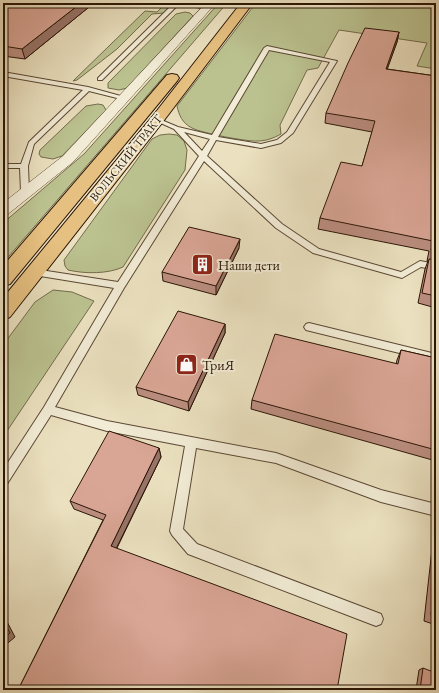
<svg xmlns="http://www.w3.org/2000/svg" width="439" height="693" font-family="'EB Garamond',serif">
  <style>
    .green { fill: #bbc290; stroke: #736c4b }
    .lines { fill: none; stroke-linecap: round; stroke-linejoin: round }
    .service-casing { stroke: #5b4834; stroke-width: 2 }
    .minor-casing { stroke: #5b4834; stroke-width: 1 }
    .primary-casing { stroke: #2b1506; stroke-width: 2 }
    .service { fill: #f2ecd6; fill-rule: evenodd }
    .minor { fill: #f2ecd6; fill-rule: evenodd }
    .primary { fill: #e6c080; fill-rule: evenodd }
    .wall { fill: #bb8e80; stroke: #2b1506 }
    .shaded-wall { fill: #987468; stroke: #2b1506 }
    .building { fill: #d9a595; stroke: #2b1506 }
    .labels { text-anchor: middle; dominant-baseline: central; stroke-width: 4; stroke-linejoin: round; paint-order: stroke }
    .far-street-label { font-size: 12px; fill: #2b1506; stroke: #f2ecd6 }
    .poi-label { font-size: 14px; fill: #2b1506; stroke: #f2ecd6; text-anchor: start }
  </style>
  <rect width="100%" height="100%" fill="#ebe1c0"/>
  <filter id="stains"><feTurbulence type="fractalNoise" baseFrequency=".005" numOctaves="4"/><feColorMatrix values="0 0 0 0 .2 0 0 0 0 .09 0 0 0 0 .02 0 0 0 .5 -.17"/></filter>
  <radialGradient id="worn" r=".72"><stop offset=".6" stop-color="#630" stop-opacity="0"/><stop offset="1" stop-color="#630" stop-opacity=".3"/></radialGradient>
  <g class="green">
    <path d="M219 3H227L3 263V223L84 154Z"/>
    <path d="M256 3H436V69L417 66 427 43 339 30 318 68 307 70 280 125 281 134C274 138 266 141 258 141 248 142 201 133 192 128 182 123 179 115 177 106Z"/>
    <path d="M163 6 168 8 164 13 152 14 117 49 77 80 73 81 145 11 157 12Z"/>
    <path d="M185 12 190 13 193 16 127 88 119 90 108 88V83L176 14Z"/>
    <path d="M98 104 103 105 106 110 62 156 53 159 41 157 39 154 40 150 86 106Z"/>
    <path d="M169 134 177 135 184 141 187 150 185 170 123 267C108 274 85 274 68 270L65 266 64 260 152 139 160 135Z"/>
    <path d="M53 290 72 292 94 301 3 437V345L35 302Z"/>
  </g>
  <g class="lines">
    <defs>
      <g id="service">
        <path d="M174 3H190L210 7 207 9 179 4 102 80H98V78Z"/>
        <path d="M267 46 337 61 293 133 281 143 261 148 216 140 207 156 282 224 319 249 401 272 420 261 436 264V270L421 267 402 278 313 253 276 228 204 161 124 288 55 407 107 421 276 453 381 490 436 504V516L381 502 276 463 196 448 183 529 197 544 381 614 383 619 381 624 376 626 188 554 172 535 170 531 185 446 107 431 51 415 7 484 3 486V470L44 407 114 288 34 275 31 274 30 272 31 270 34 269 118 282 199 156 174 129 154 120 159 119 178 127 212 135 264 48ZM269 50 330 62 287 132 277 140 261 144 218 137ZM184 132 210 139 202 151Z"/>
        <path d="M3 72 88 87 128 98 125 100 89 91 34 144 28 166 29 192 25 194 21 192 20 168H3V164H21L29 142 83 90 3 76Z"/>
        <path d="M309 323 436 354V362L306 330 304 327 306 324Z"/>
      </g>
      <path id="minor" d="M206 3H216L73 162 8 214 3 216V203L63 156Z"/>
      <g id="primary">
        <path d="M241 3H253L162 123 10 317 3 320V298L152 117Z"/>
        <path d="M172 74 177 75 179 78 177 81 10 284 3 286V266L167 75Z"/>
      </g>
    </defs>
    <use href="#service" class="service-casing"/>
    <use href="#minor" class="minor-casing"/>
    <use href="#primary" class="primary-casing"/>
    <use href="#service" class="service"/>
    <use href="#minor" class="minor"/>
    <use href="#primary" class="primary"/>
  </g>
  <g class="wall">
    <path d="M3 3H94L25 59 3 56Z"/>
    <path d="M399 32 397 42 387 69 436 76V308L418 303 425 269 428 261H427L429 251 318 229 320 218 362 166 372 132 325 123 326 113Z"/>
    <path d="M239 248 216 295 163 281 162 272Z"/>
    <path d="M225 324V333L189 411 138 395 136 387Z"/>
    <path d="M401 350 436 358V461L251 409 252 400 396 364 397 360Z"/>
    <path d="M159 448 161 457 117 548 18 690 103 520 74 509 70 501Z"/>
    <path d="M436 530V625L424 621 434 531Z"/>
    <path d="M423 668 436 690H416L419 670Z"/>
  </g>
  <g class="shaded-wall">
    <path d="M81 3H94L25 59 22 49Z"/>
    <path d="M399 32 397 42 384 78 386 69Z"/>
    <path d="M240 239 239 248 216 295V286Z"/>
    <path d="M225 324V333L189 411 188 402Z"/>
    <path d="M159 448 161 457 114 553 111 546Z"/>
    <path d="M3 614 15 637 3 647Z"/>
  </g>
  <g class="building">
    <path d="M3 3H81L22 49 3 46Z"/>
    <path d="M365 28 399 32 386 69 436 76V251L431 250 433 241 320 218 341 162 362 166 375 121 326 113 348 63Z"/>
    <path d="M189 227 240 239 216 286 162 272Z"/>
    <path d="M429 259 436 260V296L422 293Z"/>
    <path d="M178 311 225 324 188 402 136 387Z"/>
    <path d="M275 334 398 364 401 350 436 358V450L252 400Z"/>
    <path d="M109 431 159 448 111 546 347 634 337 690H18L106 515 70 501Z"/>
    <path d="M436 568V617L431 615Z"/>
    <path d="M3 620 10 633 3 638Z"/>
    <path d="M423 668 436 673V690H420Z"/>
  </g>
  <defs>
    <symbol id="building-square" viewBox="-11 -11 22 22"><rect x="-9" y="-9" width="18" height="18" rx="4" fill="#8f2418" stroke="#f2ecd6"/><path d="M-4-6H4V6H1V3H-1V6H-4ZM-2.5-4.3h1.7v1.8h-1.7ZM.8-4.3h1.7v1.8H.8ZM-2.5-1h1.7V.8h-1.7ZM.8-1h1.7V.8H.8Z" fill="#fff"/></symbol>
    <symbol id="shop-square" viewBox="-11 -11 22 22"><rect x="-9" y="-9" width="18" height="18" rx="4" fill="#8f2418" stroke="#f2ecd6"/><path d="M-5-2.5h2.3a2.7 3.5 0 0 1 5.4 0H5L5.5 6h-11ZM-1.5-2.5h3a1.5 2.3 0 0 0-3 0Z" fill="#fff"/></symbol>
  </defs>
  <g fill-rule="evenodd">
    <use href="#building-square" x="190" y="252" width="25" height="25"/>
    <use href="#shop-square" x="174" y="352" width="25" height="25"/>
  </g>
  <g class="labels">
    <g class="far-street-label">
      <text transform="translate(126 158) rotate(-51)">ВОЛЬСКИЙ ТРАКТ</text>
    </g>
    <g class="poi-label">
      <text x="218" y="265">Наши дети</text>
      <text x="202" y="365">ТриЯ</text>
    </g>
  </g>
  <rect width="439" height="693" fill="none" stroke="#ebe1c0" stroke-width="16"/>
  <rect x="4" y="4" width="431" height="685" fill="none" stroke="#2b1506" stroke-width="2"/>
  <rect x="8" y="8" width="423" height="677" fill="none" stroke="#2b1506"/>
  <rect width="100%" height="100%" filter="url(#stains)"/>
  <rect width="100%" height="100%" fill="url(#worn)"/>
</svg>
